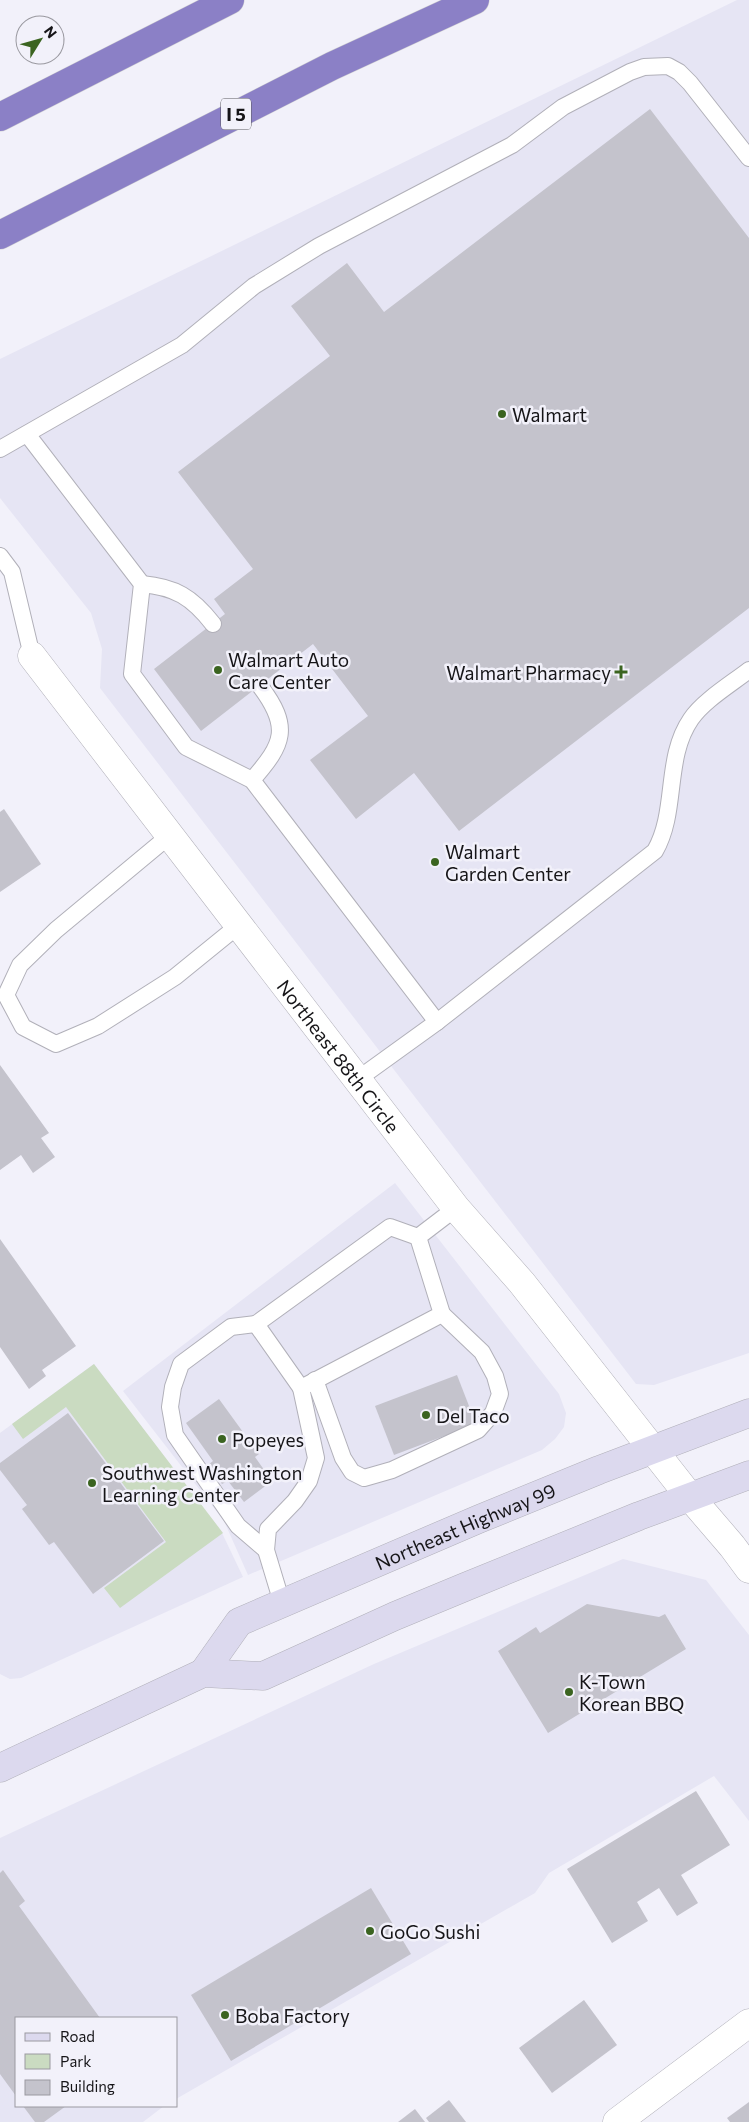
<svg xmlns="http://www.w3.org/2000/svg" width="749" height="2122" font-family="Commissioner,sans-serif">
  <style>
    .built { fill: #e6e5f4 }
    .green { fill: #cadbc1 }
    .building { fill: #c4c3cc }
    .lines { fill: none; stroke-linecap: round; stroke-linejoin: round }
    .service-casing { stroke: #b1b0b9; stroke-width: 18 }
    .tertiary-casing { stroke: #b1b0b9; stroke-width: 29 }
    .secondary-casing { stroke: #b1b0b9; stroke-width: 29 }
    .motorway-casing { stroke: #d0d0d1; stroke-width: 29 }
    .service { stroke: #fff; stroke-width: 16 }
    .tertiary { stroke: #fff; stroke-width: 28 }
    .secondary { stroke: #dcd9ee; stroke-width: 28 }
    .motorway { stroke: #8b80c6; stroke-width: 28 }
    .poi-dot { fill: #3b6420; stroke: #f2f1fa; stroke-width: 2 }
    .labels { text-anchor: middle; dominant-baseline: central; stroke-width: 5; stroke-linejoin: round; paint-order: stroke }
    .shield { fill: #f2f1fa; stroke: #58575c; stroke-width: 1 }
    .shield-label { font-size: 18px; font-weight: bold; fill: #161518 }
    .poi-label { font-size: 19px; fill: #161518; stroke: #f2f1fa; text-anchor: start }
    .street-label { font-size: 19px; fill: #161518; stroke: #f2f1fa }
  </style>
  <rect width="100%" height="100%" fill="#f2f1fa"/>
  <g class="built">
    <path d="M737 0H749V1353L654 1385 636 1384 100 688 102 649 91 613 0 498V359Z"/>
    <path d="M395 1183 559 1394 566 1413 564 1427 555 1439 542 1450 248 1575 224 1521 123 1391Z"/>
    <path d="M94 1364 222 1533 243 1577 21 1678 10 1679 0 1674V1433Z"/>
    <path d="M623 1559 706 1580 749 1635V1821L714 1776 549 1873 535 1893 176 2099V2018H16V2106H164L143 2122H0V1838L374 1664Z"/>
  </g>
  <path class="green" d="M94 1364 223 1533 120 1608 104 1588 166 1542 66 1407 23 1439 12 1424Z"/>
  <g class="building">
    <path d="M650 109 749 238V608L459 831 414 773 356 819 310 760 368 716 313 644 201 731 154 669 225 614 214 599 253 569 178 472 330 356 291 306 347 263 384 312Z"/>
    <path d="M4 809 41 864 0 892V812Z"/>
    <path d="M0 1065 49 1133 41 1138 55 1157 33 1173 21 1155 0 1170Z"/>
    <path d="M0 1239 76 1346 42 1370 46 1376 29 1389 0 1347Z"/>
    <path d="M457 1375 476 1424 394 1455 375 1406Z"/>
    <path d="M219 1399 259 1454 255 1457 272 1481 244 1502 228 1481 222 1484 208 1465 213 1461 186 1423Z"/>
    <path d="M68 1413 164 1541 93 1594 54 1542 49 1545 22 1509 27 1505 0 1470V1463Z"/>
    <path d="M587 1604 659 1617 665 1614 686 1649 548 1733 498 1651 536 1627 540 1633Z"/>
    <path d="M696 1791 730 1845 681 1875 698 1903 677 1916 659 1888 637 1902 648 1921 612 1943 567 1869Z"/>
    <path d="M3 1870 25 1901 19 1906 100 2018H16V2096L0 2074V1873Z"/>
    <path d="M371 1888 411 1954 231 2061 191 1995Z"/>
    <path d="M584 2000 617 2045 552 2093 519 2048Z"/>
    <path d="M449 2100 466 2122H429L426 2118Z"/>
    <path d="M749 2102V2122H730L727 2118Z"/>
    <path d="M23 2106H66L44 2122H35Z"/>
    <path d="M415 2109 425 2122H398Z"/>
  </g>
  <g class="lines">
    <defs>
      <g id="service">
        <path d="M27 434 142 584 132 674 186 747 252 780 437 1022"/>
        <path d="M0 449 182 345 254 286 319 246 512 145 563 107 630 72 644 67 668 66 679 72 690 83 749 158"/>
        <path d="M0 556 12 572 32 656"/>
        <path d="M142 584C175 587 192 597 213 624"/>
        <path d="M252 780C284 744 291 727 260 686"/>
        <path d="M169 836 56 930 20 965 6 995 23 1027 56 1044 98 1026 175 977 239 925"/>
        <path d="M358 1079 437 1022 655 851C678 811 664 758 691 719 703 701 731 684 749 670"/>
        <path d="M418 1237 442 1314 301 1388 256 1324 390 1227 418 1237 456 1208"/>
        <path d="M256 1324 231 1327 181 1364 173 1387 170 1407 175 1435 238 1526 266 1550"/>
        <path d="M315 1380 343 1458 352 1472 364 1478 392 1470 478 1430 493 1413 500 1394 495 1376 482 1352 442 1314"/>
        <path d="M282 1603 266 1550 268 1529 295 1501 309 1481 316 1458 301 1388"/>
      </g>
      <g id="tertiary">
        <path id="s1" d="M32 656 456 1208 522 1283 690 1497 732 1546 749 1569"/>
        <path d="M617 2122 749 2023"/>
      </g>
      <g id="secondary">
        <path id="s2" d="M203 1673 239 1622 479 1519 599 1470 749 1413"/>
        <path d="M0 1768 203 1673 263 1676 395 1616 465 1587 639 1516 749 1475"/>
      </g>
      <g id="motorway">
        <path d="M0 117 230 0"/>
        <path d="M0 235 332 66 475 0"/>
      </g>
    </defs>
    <use href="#service" class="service-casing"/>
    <use href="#tertiary" class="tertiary-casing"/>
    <use href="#secondary" class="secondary-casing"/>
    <use href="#motorway" class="motorway-casing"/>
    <use href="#service" class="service"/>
    <use href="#tertiary" class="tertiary"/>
    <use href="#secondary" class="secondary"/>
    <use href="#motorway" class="motorway"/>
  </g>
  <g class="poi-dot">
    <circle cx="502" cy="414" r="5"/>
    <circle cx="218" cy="670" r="5"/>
    <path d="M618.5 664.5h5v5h5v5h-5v5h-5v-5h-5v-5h5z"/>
    <circle cx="435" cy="862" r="5"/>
    <circle cx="426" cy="1415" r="5"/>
    <circle cx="222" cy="1439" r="5"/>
    <circle cx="92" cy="1483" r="5"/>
    <circle cx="569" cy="1692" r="5"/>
    <circle cx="370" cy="1931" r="5"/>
    <circle cx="225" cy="2015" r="5"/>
  </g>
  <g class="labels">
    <rect class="shield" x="221" y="98.5" width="30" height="31" rx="4"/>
    <g class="shield-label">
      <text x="236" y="114">I 5</text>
    </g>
    <g class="poi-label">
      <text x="512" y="414">Walmart</text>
      <text x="228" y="659">Walmart Auto<tspan x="228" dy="22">Care Center</tspan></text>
      <text x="611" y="672" text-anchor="end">Walmart Pharmacy</text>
      <text x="445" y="851">Walmart<tspan x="445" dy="22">Garden Center</tspan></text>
      <text x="436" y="1415">Del Taco</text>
      <text x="232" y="1439">Popeyes</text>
      <text x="102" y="1472">Southwest Washington<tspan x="102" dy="22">Learning Center</tspan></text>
      <text x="579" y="1681">K-Town<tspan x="579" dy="22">Korean BBQ</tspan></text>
      <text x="380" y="1931">GoGo Sushi</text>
      <text x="235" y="2015">Boba Factory</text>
    </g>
    <g class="street-label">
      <text stroke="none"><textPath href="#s1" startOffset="504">Northeast 88th Circle</textPath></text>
      <text stroke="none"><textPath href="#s2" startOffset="308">Northeast Highway 99</textPath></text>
    </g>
  </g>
  <rect x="15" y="2017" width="162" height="90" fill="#f2f1fa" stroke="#9a99a0"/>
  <rect x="25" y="2033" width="25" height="8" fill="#dcd9ee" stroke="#9a99a0"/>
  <text x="60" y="2042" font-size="15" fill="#161518">Road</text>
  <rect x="25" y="2054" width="25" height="15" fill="#cadbc1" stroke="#9a99a0"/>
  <text x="60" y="2067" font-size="15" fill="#161518">Park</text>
  <rect x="25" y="2080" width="25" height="15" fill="#c4c3cc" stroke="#9a99a0"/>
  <text x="60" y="2092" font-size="15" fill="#161518">Building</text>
  <g transform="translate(40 40) rotate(53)"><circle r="24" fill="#f2f1fa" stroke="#9a99a0"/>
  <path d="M0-4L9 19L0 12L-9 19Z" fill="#3b6420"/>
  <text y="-8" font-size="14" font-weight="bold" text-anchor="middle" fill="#161518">N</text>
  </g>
</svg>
